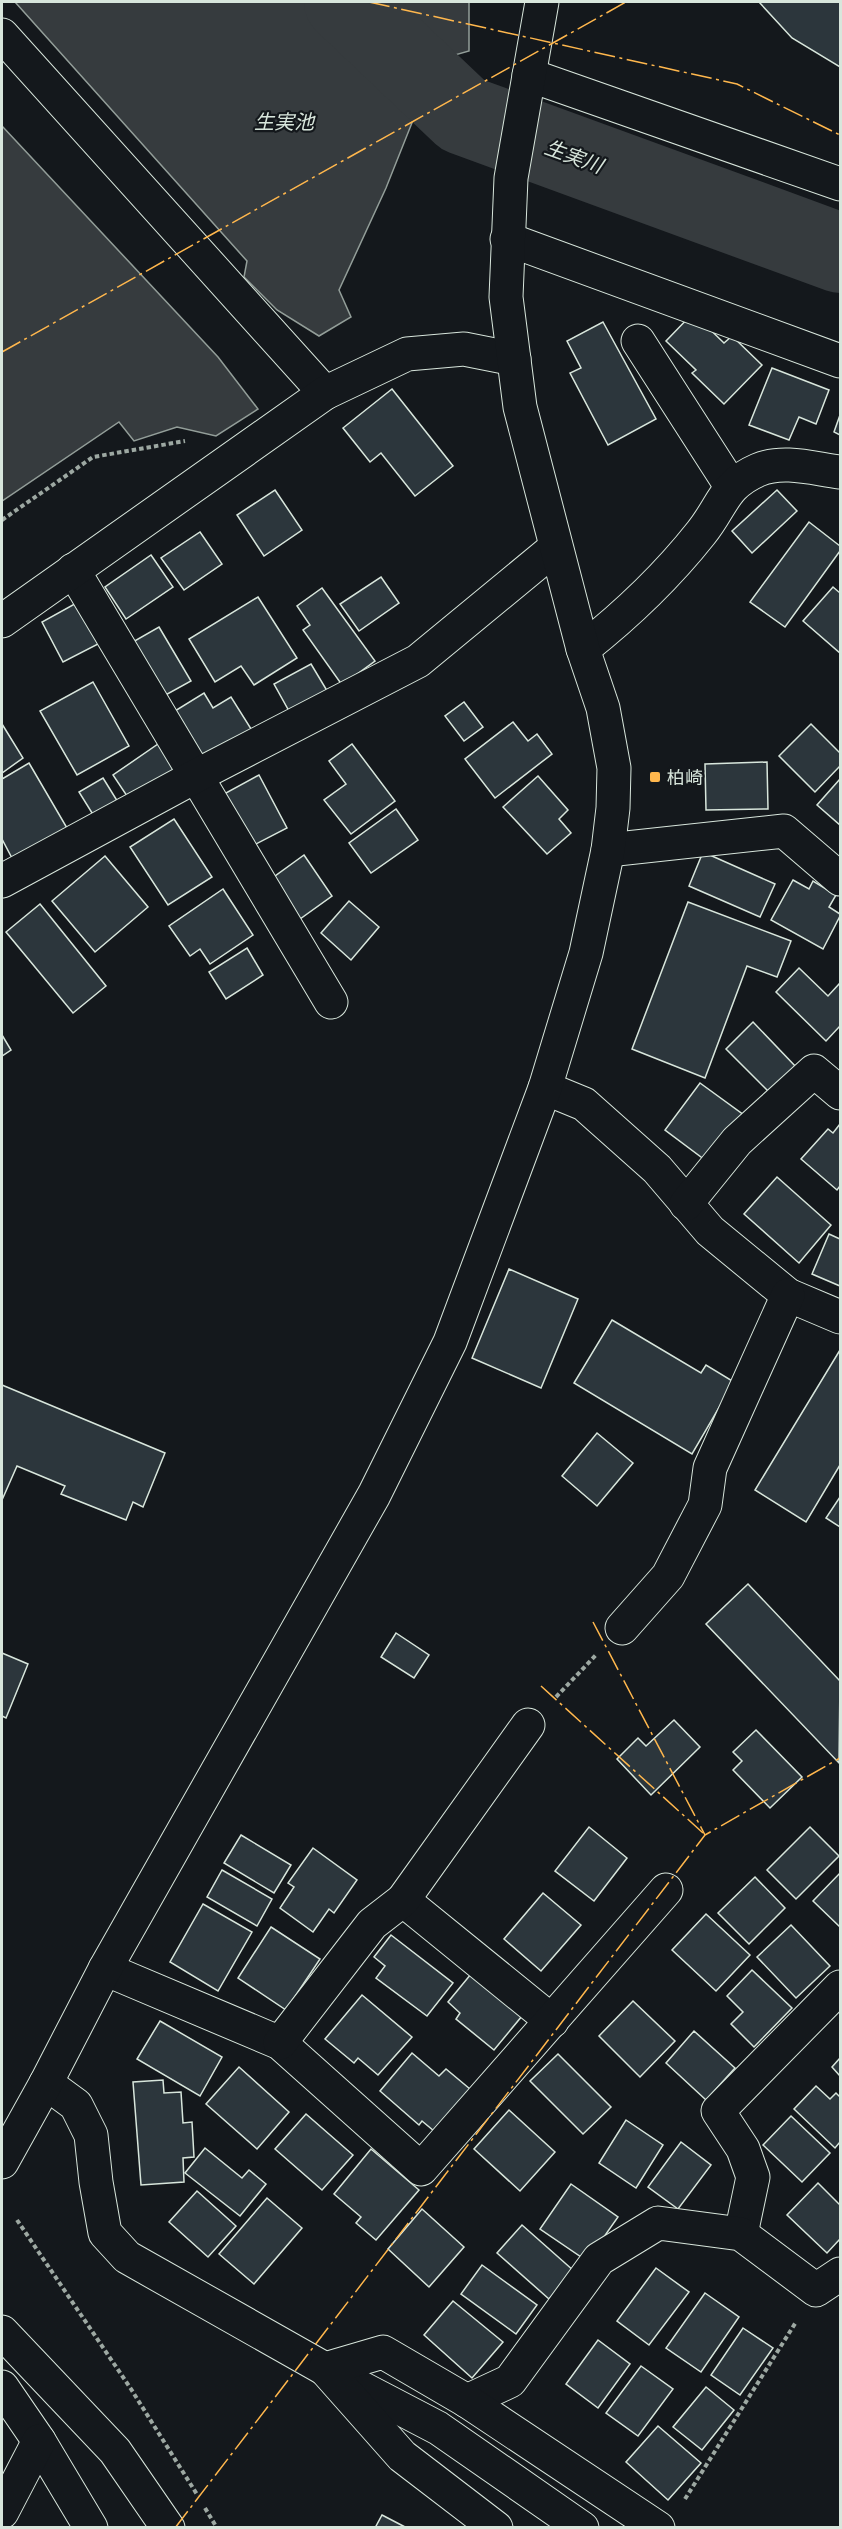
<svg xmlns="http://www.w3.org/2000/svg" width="842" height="2529" font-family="Quicksand,'Noto Sans JP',sans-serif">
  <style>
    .water { fill: #363b3e; stroke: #939e99; stroke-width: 1.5 }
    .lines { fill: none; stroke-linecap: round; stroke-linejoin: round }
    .river { stroke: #363b3e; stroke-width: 80 }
    .building { fill: #2c363c; stroke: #d8e6dc; stroke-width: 1.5 }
    .minor-casing { stroke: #d8e6dc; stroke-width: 35 }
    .path { stroke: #9da8a2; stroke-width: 4; stroke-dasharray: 4.5 3; stroke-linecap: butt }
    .minor { stroke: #14181c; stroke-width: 33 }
    .power { stroke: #ffb74d; stroke-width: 1.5; stroke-dasharray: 21 4.5 3 4.5; stroke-linecap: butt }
    .poi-dot { fill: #ffb74d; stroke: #14181c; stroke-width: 2 }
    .labels { text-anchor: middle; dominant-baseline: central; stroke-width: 4.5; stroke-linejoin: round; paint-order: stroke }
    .poi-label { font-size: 18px; fill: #d8e6dc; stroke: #14181c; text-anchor: start }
    .water-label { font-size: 20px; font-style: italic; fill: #d8e6dc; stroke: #14181c }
  </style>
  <rect width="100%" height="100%" fill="#14181c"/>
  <g class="water">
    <path d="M15 2H469V51L437 60 386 188 339 290 351 317 319 336 277 310 244 277 247 261Z"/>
    <path d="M2 126 218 357 258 409 216 436 177 427 134 441 119 422 2 501Z"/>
  </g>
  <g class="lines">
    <path class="river" d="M344 2 463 115 840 253"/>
  </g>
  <g class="building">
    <path d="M759 2H840V67L792 38Z"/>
    <path d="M693 313 724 343 732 336 762 365 724 404 692 373 696 370 666 341Z"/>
    <path d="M603 322 656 419 608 445 570 373 581 368 567 341Z"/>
    <path d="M772 368 829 390 816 424 799 417 789 440 749 425Z"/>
    <path d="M392 389 453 466 415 496 381 453 370 462 343 428Z"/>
    <path d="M840 415V435L834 432Z"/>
    <path d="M275 490 302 530 264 556 237 515Z"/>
    <path d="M777 490 797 511 752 553 732 531Z"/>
    <path d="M809 522 840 546V551L785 627 750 602Z"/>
    <path d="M200 532 222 564 184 590 161 558Z"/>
    <path d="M151 555 173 587 126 619 105 587Z"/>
    <path d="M381 577 399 603 359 631 340 604Z"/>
    <path d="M833 587 840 593V653L803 621Z"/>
    <path d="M322 588 375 661 342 685 303 630 310 625 297 606Z"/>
    <path d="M258 597 297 658 254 685 241 666 215 682 189 639Z"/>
    <path d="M80 601 102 642 63 662 42 622Z"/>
    <path d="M159 627 191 681 162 697 131 643Z"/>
    <path d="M311 664 332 699 294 720 274 684Z"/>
    <path d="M93 682 129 746 77 775 40 711Z"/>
    <path d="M204 693 213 708 231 697 253 732 202 765 170 714Z"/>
    <path d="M464 702 483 727 464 741 445 716Z"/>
    <path d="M513 722 528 741 537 734 552 754 495 798 465 759Z"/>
    <path d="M2 724 23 758 2 773Z"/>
    <path d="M811 724 840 753V766L815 792 779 756Z"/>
    <path d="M158 744 178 773 133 805 113 775Z"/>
    <path d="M352 744 395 801 351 834 324 800 346 784 329 761Z"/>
    <path d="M767 762 768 809 706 810 705 764Z"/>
    <path d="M29 763 67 828 13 860 2 839V779Z"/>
    <path d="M259 775 287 828 252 846 224 794Z"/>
    <path d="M538 776 568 810 559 819 571 833 547 854 503 807Z"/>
    <path d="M103 778 121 807 97 821 79 792Z"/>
    <path d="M840 779V825L817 805Z"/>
    <path d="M396 809 418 840 371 873 349 843Z"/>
    <path d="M174 819 212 877 168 905 130 847Z"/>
    <path d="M703 852 775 884 760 917 689 886Z"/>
    <path d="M304 855 332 896 300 919 271 879Z"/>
    <path d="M105 856 148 907 95 952 52 901Z"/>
    <path d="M793 880 809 889 813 881 836 895 829 907 840 914V916L823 949 771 920Z"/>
    <path d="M223 889 253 935 210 964 200 949 190 956 169 926Z"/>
    <path d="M349 901 379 927 351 960 321 933Z"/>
    <path d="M688 902 791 941 777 977 747 966 705 1078 632 1049Z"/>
    <path d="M40 904 106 986 73 1013 6 932Z"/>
    <path d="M247 948 263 975 226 999 209 972Z"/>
    <path d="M799 968 828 996 840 983V1026L826 1041 776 992Z"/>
    <path d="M753 1022 797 1068 770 1093 726 1049Z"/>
    <path d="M2 1035 11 1050 2 1056Z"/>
    <path d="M700 1083 748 1118 713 1166 665 1130Z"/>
    <path d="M840 1124V1186L837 1190 801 1159 828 1129 833 1133Z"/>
    <path d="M777 1177 831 1225 799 1263 744 1214Z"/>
    <path d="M829 1234 840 1239V1286L812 1274Z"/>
    <path d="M509 1269 578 1299 541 1388 472 1358Z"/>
    <path d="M612 1320 701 1373 706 1365 734 1382 692 1454 574 1383Z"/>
    <path d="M840 1350V1465L806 1522 755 1490Z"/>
    <path d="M2 1385 165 1453 143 1507 133 1502 126 1520 61 1494 65 1486 17 1466 2 1500Z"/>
    <path d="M597 1433 633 1463 597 1506 562 1476Z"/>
    <path d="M840 1497V1527L826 1518Z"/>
    <path d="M748 1584 840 1681 839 1763 706 1624Z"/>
    <path d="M396 1633 429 1655 414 1678 381 1657Z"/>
    <path d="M2 1653 28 1664 6 1718 2 1716Z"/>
    <path d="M674 1720 700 1747 651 1795 617 1759 638 1738 646 1746Z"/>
    <path d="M756 1730 802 1777 770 1808 733 1770 742 1761 733 1752Z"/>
    <path d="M589 1827 627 1858 594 1901 555 1871Z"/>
    <path d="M810 1827 839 1856 796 1899 767 1870Z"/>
    <path d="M241 1835 291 1865 274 1893 224 1863Z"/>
    <path d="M313 1848 357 1880 334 1913 329 1909 313 1932 280 1908 294 1887 288 1883Z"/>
    <path d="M222 1870 272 1899 257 1926 207 1897Z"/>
    <path d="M840 1873V1927L813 1901Z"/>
    <path d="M755 1877 785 1908 749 1944 718 1913Z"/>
    <path d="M543 1893 581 1925 541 1971 504 1939Z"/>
    <path d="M203 1904 252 1932 218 1991 170 1962Z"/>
    <path d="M706 1914 750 1955 716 1991 672 1950Z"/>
    <path d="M791 1925 830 1966 796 1998 757 1957Z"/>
    <path d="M271 1927 320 1959 286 2010 238 1978Z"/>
    <path d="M391 1935 453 1983 427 2016 376 1978 385 1966 374 1957Z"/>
    <path d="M752 1970 792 2008 754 2047 731 2024 743 2012 727 1996Z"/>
    <path d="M471 1974 522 2016 494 2050 456 2019 460 2013 448 2002Z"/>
    <path d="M362 1995 412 2037 378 2075 358 2058 354 2063 325 2039Z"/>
    <path d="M633 2001 675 2041 640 2077 599 2036Z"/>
    <path d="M160 2021 222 2057 200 2096 137 2059Z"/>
    <path d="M694 2031 735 2068 706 2100 666 2063Z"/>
    <path d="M412 2053 439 2076 446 2069 470 2089 434 2131 422 2121 419 2125 380 2091Z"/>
    <path d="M558 2054 611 2107 583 2134 530 2081Z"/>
    <path d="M840 2058V2076L832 2067Z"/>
    <path d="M239 2067 289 2112 257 2149 206 2104Z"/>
    <path d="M163 2080 164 2093 181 2092 183 2123 192 2122 194 2157 183 2158 184 2182 141 2185 133 2082Z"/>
    <path d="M816 2086 830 2099 836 2093 840 2097V2142L835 2148 794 2109Z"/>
    <path d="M509 2110 555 2152 520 2191 474 2149Z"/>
    <path d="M306 2114 353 2155 322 2190 275 2149Z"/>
    <path d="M791 2116 830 2153 802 2182 763 2145Z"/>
    <path d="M626 2120 663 2145 636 2188 599 2163Z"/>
    <path d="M681 2142 711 2165 678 2209 648 2187Z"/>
    <path d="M205 2148 242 2178 249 2170 266 2184 240 2216 185 2173Z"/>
    <path d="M371 2149 419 2190 376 2240 356 2223 361 2217 334 2194Z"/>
    <path d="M818 2183 840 2205V2242L839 2240 827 2253 787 2215Z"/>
    <path d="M571 2184 618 2217 587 2261 540 2229Z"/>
    <path d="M197 2191 236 2226 208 2257 169 2222Z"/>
    <path d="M267 2198 302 2228 254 2284 219 2254Z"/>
    <path d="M422 2209 464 2247 429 2287 388 2249Z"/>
    <path d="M522 2225 574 2271 549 2299 497 2253Z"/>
    <path d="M482 2265 537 2305 516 2334 461 2294Z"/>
    <path d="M656 2268 689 2292 649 2345 617 2321Z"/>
    <path d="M705 2293 739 2317 701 2372 666 2348Z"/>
    <path d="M453 2301 503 2342 472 2378 424 2335Z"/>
    <path d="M743 2328 773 2348 740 2395 711 2375Z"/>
    <path d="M598 2340 630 2364 598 2408 566 2384Z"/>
    <path d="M641 2366 673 2389 638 2436 606 2413Z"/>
    <path d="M706 2387 734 2410 702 2450 673 2427Z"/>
    <path d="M658 2426 701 2463 668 2500 626 2462Z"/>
    <path d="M382 2515 407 2528H375Z"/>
  </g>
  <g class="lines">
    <defs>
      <g id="minor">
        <path d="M2 35 325 393"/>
        <path d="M529 75 840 184"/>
        <path d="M507 239 840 361"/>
        <path d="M638 341 731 486"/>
        <path d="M73 570 331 1002"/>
        <path d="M2 621 325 393 407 354 464 349 514 359"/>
        <path d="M583 649C626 615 667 576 701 533 723 506 723 485 758 470 783 459 815 469 840 472"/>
        <path d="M608 850 784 831 840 879"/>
        <path d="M2 881 196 776 418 661 555 548"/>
        <path d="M545 1088 584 1104 657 1169 710 1231 788 1295 840 1317"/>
        <path d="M686 1204 737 1141 814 1071 840 1093"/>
        <path d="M622 1628 668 1576 705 1505 710 1468 788 1295"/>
        <path d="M403 1900 552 2021"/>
        <path d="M105 1969 280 2043 421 2169 666 1890"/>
        <path d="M280 2043 372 1924 403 1900 528 1725"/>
        <path d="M46 2083 76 2105 91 2135 96 2182 105 2233 127 2257 325 2369 438 2428 582 2528"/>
        <path d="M2 2162 46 2083 105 1969 374 1495 450 1342 545 1088 586 953 608 850 613 808 614 768 603 708 583 649 520 407 506 297 511 178 542 2"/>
        <path d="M741 2234 753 2177 743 2149 718 2111 840 1987"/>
        <path d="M2 2332 115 2451 168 2528"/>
        <path d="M2 2387 39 2441 91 2528"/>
        <path d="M467 2401 510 2381 599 2259 658 2223 741 2234 816 2290 840 2274"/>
        <path d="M2 2512 39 2441"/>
        <path d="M496 2528 402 2456 325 2369 383 2352 467 2401 658 2528"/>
      </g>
    </defs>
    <use href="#minor" class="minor-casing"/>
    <g class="path">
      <path d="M2 520 93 457 185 441"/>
      <path d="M556 1697 596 1655"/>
      <path d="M17 2220 131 2389 198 2496"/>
      <path d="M685 2499 796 2322"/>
      <path d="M205 2508 217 2528"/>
    </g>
    <use href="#minor" class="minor"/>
    <g class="power">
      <path d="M369 2 737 84 840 135"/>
      <path d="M2 352 626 2"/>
      <path d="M593 1622 705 1835"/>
      <path d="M541 1686 703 1833"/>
      <path d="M175 2528 705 1835 840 1758"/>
    </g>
  </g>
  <rect class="poi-dot" x="649" y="771" width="12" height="12" rx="3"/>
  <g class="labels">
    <g class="poi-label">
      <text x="667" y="777">柏崎</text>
    </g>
    <g class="water-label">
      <text x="284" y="121">生実池</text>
      <text transform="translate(574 156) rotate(20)">生実川</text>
    </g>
  </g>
  <rect width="842" height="2529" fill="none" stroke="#d8e6dc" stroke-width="6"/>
</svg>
